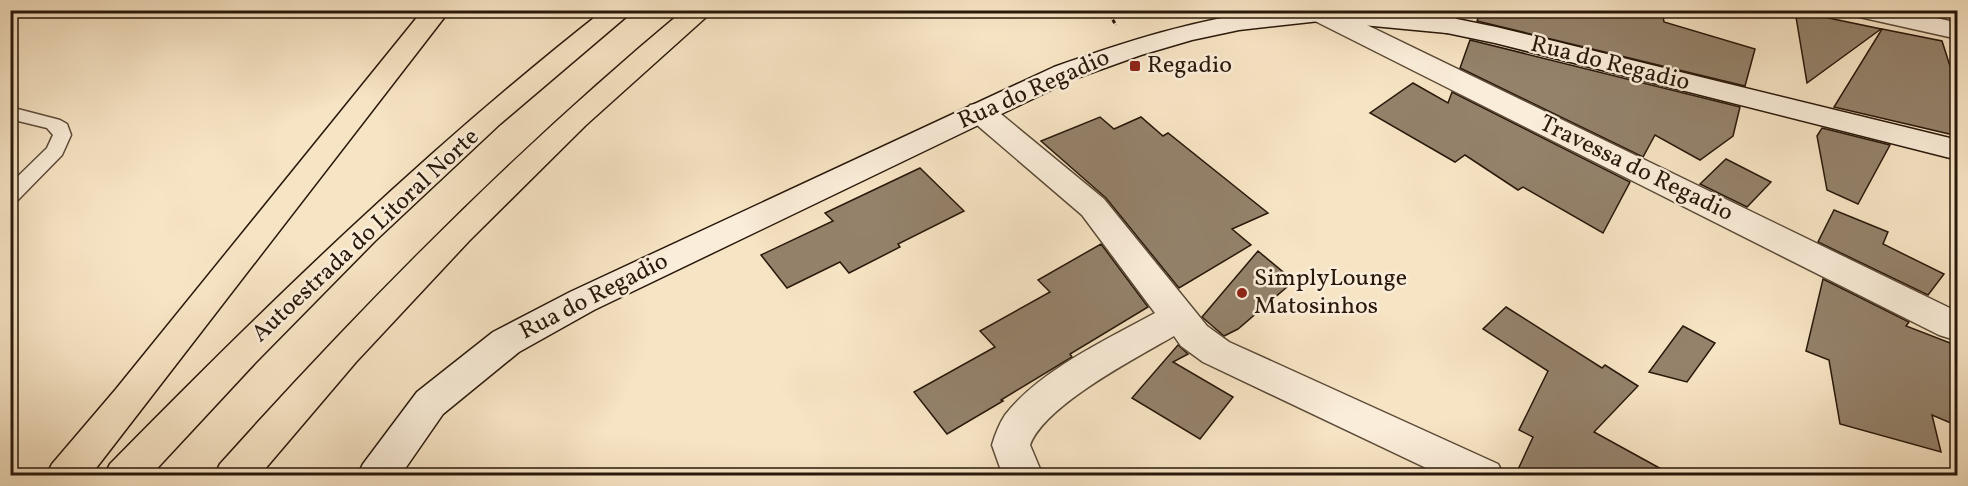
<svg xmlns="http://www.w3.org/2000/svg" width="1968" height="486" font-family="Vollkorn,serif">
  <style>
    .building { fill: #94826b; stroke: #29180a; stroke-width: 1.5 }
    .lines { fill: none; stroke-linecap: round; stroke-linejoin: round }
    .lane-casing { stroke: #5c4b38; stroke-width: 3 }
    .street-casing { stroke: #5c4b38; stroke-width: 3 }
    .secondary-casing { stroke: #29180a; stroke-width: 3 }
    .highway-casing { stroke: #29180a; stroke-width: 3 }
    .path { stroke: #29180a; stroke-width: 3; stroke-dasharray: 4 2; stroke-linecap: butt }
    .lane { fill: #faedd9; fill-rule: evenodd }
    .street { fill: #faedd9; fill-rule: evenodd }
    .secondary { fill: #faedd9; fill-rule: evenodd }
    .highway { fill: #f7e4c4; fill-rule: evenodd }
    .poi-dot { fill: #8f2418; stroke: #faedd9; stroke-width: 2 }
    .labels { text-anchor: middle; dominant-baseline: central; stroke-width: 5; stroke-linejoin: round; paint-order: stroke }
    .street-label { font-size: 24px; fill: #29180a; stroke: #faedd9 }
    .poi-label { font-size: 24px; fill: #29180a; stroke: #faedd9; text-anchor: start }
  </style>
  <rect width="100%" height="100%" fill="#f7e4c4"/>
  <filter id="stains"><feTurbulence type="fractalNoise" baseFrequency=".00333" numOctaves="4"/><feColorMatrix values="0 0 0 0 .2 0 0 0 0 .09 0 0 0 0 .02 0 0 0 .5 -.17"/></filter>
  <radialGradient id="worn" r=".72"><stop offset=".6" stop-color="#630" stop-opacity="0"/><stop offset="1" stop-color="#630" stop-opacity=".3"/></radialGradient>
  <g class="building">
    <path d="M1481 10H1662L1664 22 1755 49 1745 86 1477 21Z"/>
    <path d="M1795 11 1881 29 1807 83Z"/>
    <path d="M1882 29 1942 41 1958 91V136L1834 107Z"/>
    <path d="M1470 40 1740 107 1733 136 1700 160 1655 135 1643 157 1460 68Z"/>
    <path d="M1413 83 1448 103 1452 92 1630 182 1603 233 1523 187 1518 190 1465 155 1455 162 1370 113Z"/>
    <path d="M1100 117 1114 129 1141 117 1163 136 1168 133 1268 213 1232 229 1251 245 1179 288 1106 198 1041 141Z"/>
    <path d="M1822 128 1890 145 1858 204 1827 190 1817 136Z"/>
    <path d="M1726 159 1771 182 1747 207 1700 184Z"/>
    <path d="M920 168 964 211 898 244 900 247 849 273 840 262 787 288 761 255 833 221 825 213Z"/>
    <path d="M1834 210 1888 232 1883 244 1944 274 1928 295 1818 242Z"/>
    <path d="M1101 244 1148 307 1070 354 1072 357 1001 400 1003 401 947 434 914 392 995 347 980 331 1050 292 1038 280Z"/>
    <path d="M1258 251 1294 281 1238 329 1224 336 1202 317Z"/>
    <path d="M1823 279 1909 322 1906 326 1958 346V426L1932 415 1941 452 1840 424 1829 360 1806 351Z"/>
    <path d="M1506 307 1602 368 1605 365 1638 386 1594 432 1674 476H1515L1533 437 1519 430 1548 371 1483 329Z"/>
    <path d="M1683 326 1715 343 1687 382 1649 372Z"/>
    <path d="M1178 345 1188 354 1173 362 1233 397 1200 439 1132 398Z"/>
  </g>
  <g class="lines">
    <defs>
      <path id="lane" d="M10 107 60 120 67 124 71 135 62 155 17 201 10 203V184L47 148 53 135 47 128 10 119Z"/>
      <g id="street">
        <path d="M1309 10H1336L1958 312V337L1952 339 1939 335 1311 19 1307 13Z"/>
        <path d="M1424 10H1450L1460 25 1456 31 1447 33 1438 31Z"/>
        <path d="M1851 10H1902L1958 23V39L1855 16Z"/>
        <path d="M980 103 990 105 1104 199 1207 326 1229 342 1498 464 1504 476H1443L1203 362 1181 346 1174 336C1136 358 1045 405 1030 445L1043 476H1003L992 445C995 435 999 424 1005 415 1040 370 1106 340 1155 313L1082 215 970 119 965 112 970 105Z"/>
      </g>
      <path id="secondary" d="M1271 10H1377L1447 17 1496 27 1958 140V160L1495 43 1447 33 1320 21 1239 30 1192 40 1141 55 1074 79 594 310 519 352 443 414 400 476H357L363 464 417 392 493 332 570 292 1054 67C1125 42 1196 19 1271 10Z"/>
      <g id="highway">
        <path d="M423 10H450L90 476H46L52 464 116 389Z"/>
        <path d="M604 10H634L500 124 375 241 255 363 150 476H104L110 464C267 304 427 149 604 10Z"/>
        <path d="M684 10H714L586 125 469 241 356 362 259 476H214L220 464C365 302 517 149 684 10Z"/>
      </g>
    </defs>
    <use href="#lane" class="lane-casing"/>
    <use href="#street" class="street-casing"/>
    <use href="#secondary" class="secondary-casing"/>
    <use href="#highway" class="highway-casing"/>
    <path class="path" d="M1098 10 1111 17 1116 25"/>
    <use href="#lane" class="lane"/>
    <use href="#street" class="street"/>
    <use href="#secondary" class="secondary"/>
    <use href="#highway" class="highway"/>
  </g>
  <g class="poi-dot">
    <rect x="1129" y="60" width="12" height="12" rx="3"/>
    <circle cx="1242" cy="293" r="6"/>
  </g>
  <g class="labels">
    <g class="street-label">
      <text transform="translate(1610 64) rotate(14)">Rua do Regadio</text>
      <text transform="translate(1034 90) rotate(-24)">Rua do Regadio</text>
      <text transform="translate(1636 169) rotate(26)">Travessa do Regadio</text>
      <text transform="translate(366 236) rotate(-43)">Autoestrada do Litoral Norte</text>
      <text transform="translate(594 297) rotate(-27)">Rua do Regadio</text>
    </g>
    <g class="poi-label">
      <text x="1147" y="66">Regadio</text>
      <text x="1254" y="279">SimplyLounge<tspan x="1254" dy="28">Matosinhos</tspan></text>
    </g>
  </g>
  <rect width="1968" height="486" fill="none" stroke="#f7e4c4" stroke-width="36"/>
  <rect x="12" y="12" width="1944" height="462" fill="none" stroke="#29180a" stroke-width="3"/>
  <rect x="18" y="18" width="1932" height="450" fill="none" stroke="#29180a" stroke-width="1.5"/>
  <rect width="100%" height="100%" filter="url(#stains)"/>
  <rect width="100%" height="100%" fill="url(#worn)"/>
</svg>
